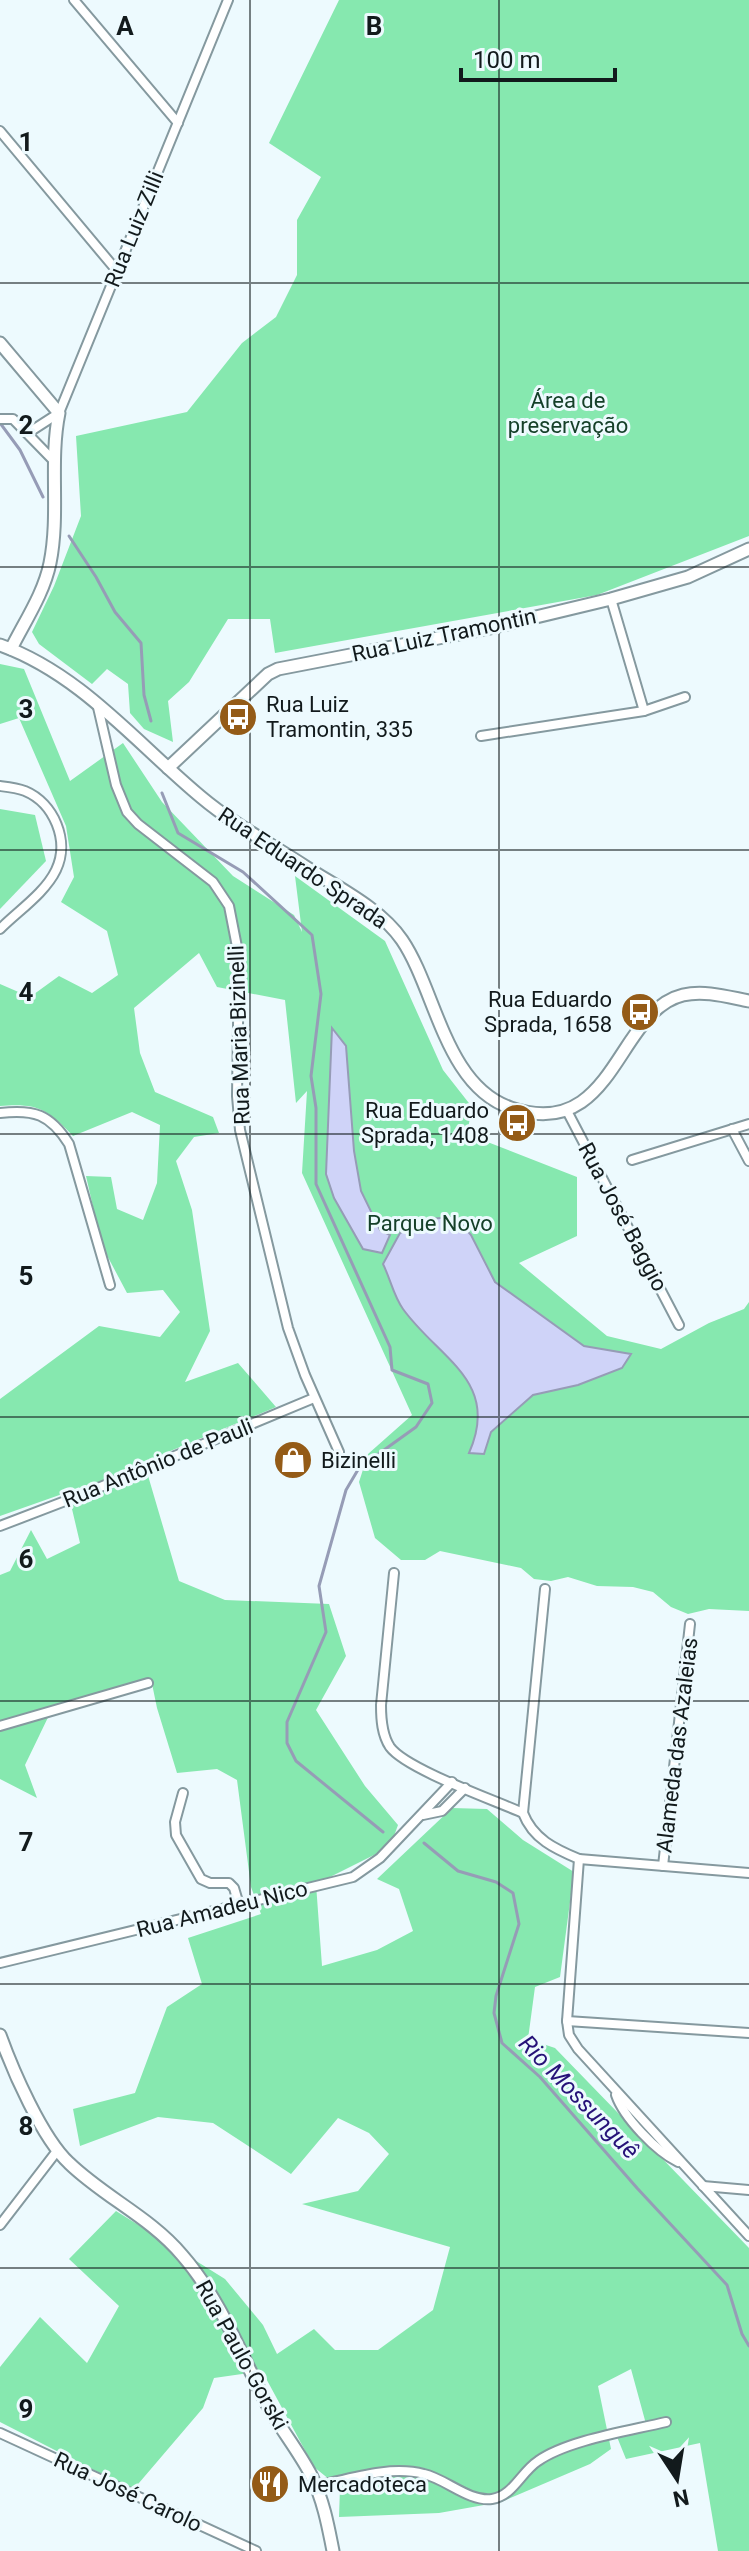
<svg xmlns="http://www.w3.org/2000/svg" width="749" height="2551" font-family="Roboto,sans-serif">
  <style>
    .green { fill: #86e8af }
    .water { fill: #cfd3f8; stroke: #969cb6; stroke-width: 2 }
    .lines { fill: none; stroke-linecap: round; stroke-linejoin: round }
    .stream { stroke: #969cb6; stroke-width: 3 }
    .street-casing { stroke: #85999f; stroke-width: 12 }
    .secondary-casing { stroke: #85999f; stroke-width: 15 }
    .street { stroke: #fff; stroke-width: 8 }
    .secondary { stroke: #fff; stroke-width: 11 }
    .grid { fill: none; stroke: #121a1c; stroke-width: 2; stroke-opacity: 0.55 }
    .labels { text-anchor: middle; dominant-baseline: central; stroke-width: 6; stroke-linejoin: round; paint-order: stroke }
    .street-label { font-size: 22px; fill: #121a1c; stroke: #edfafe }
    .park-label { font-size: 22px; fill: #154029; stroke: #edfafe }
    .poi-label { font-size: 22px; fill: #121a1c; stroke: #edfafe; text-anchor: start }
    .water-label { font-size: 24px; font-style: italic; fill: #261278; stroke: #edfafe }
    .grid-label { font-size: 26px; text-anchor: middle; font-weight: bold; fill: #121a1c; stroke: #edfafe; stroke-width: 6; stroke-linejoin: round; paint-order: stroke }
  </style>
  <rect width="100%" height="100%" fill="#edfafe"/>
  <g class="green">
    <path d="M339 0H749V536L597 595 275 653 270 619H228L189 682 168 701 173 742 144 729 130 713 128 684 107 669 92 684 39 644 32 632 54 586 81 516 76 436 187 412 242 343 276 317 297 275V220L321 177 269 143Z"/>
    <path d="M0 664 24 669 70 781 123 743 162 802 233 876 294 915 302 932 295 876 385 941 443 1070 472 1107 467 1134 577 1177V1236L519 1263 607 1336 661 1349 709 1323 744 1309 749 1302V1611L709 1609 688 1614 671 1607 653 1592 633 1587 597 1586 568 1577 551 1581 534 1579 521 1568 440 1551 425 1560H401L375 1538 359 1482 368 1454 412 1415 302 1173 307 1091 296 1103 285 1000 217 987 199 953 134 1008 140 1053 155 1092 213 1117 219 1133 194 1137 176 1161 192 1210 210 1331 185 1382 238 1363 276 1407 144 1462 179 1581 225 1600 329 1604 346 1656 316 1710 365 1786 398 1825 390 1847 316 1884 322 1966 377 1950 413 1931 399 1889 377 1879 452 1808 487 1809 523 1840 574 1872 560 1977 535 1987 528 2039 555 2048 749 2248V2551H718L700 2443 626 2459 615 2432 646 2424 631 2369 598 2386 611 2449 590 2464 501 2502 439 2513 339 2517 340 2488 314 2467 262 2371 214 2378 203 2408 133 2490 0 2422V2367L40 2317 87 2363 119 2306 69 2259 116 2211 225 2279 263 2325 277 2354 314 2329 335 2350H378L433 2310 450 2247 302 2204 358 2191 389 2154 369 2133 338 2118 291 2174 213 2123 158 2117 80 2146 73 2109 135 2093 167 2007 202 1984 188 1938 261 1914 251 1887 237 1780 217 1769 177 1773 157 1708 151 1679 54 1705 25 1765 37 1798 0 1779V1575L10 1571 31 1530 47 1559 80 1543 68 1492 0 1516V1399L99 1326 160 1337 180 1312 163 1290 127 1293 102 1246 86 1176 111 1177 117 1209 143 1220 157 1183 160 1125 132 1112 73 1136C47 1109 38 1103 0 1106V984L30 997 59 976 92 993 118 975 107 931 61 902 74 877 66 826 19 718 0 724Z"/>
    <path d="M0 809 35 815 46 861 0 909Z"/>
  </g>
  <g class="water">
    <path d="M332 1028 346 1046 354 1151 361 1191 380 1230 390 1235 382 1253 363 1249 334 1198 326 1174Z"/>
    <path d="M455 1217 471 1235 495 1282 584 1346 631 1354 622 1368 578 1385 533 1395 491 1432 484 1454 469 1453C501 1381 439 1359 403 1309 394 1297 390 1278 383 1264L400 1233 427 1219Z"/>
  </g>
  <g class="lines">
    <g class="stream">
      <path d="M0 423 20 450 43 497"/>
      <path d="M69 536 96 577 115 612 141 643 144 695 151 721"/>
      <path d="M162 793 178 833 243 872 312 935 321 994 311 1076 316 1108V1184L390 1347 392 1370 428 1384 432 1403 416 1427 359 1468 346 1490 319 1586 326 1632 287 1722V1743L296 1761 383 1832"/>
      <path d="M424 1843 458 1871 496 1882 513 1893 519 1924 496 1996 494 2013 502 2043 540 2077 637 2188 727 2285 742 2334 749 2346"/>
    </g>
    <defs>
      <g id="street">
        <path d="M74 0 178 123"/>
        <path d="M0 131 117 271"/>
        <path d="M0 419H13L53 460"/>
        <path d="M28 433 59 413 228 0"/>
        <path d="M611 599 644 711"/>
        <path d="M97 703 116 785 127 812 138 824 213 882 229 906 239 957 237 1096 240 1130 288 1328 305 1375 339 1452"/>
        <path d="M481 736 644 711 685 697"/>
        <path d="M0 786C8 787 17 788 25 791 54 803 70 841 56 870 45 893 18 911 0 929"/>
        <path d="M566 1109 679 1325"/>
        <path d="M0 1113C34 1109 50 1114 69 1144L110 1285"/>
        <path d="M732 1129 749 1161"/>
        <path d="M632 1160 749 1124"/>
        <path d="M0 1526 86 1493 314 1398"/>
        <path d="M394 1573 381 1705C381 1720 382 1735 390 1747 406 1769 494 1800 523 1813 533 1839 555 1849 579 1859L567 2021 569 2035 578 2049 749 2236"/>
        <path d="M0 1726 148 1683"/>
        <path d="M183 1793 175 1822 176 1835 201 1879 210 1883H229L234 1888 239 1905"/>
        <path d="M523 1813 545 1589"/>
        <path d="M423 1815 442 1811 465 1788"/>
        <path d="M579 1859 749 1873"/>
        <path d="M663 1866 690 1624"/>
        <path d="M0 1963 353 1877 380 1858 452 1782"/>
        <path d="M567 2021 749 2033"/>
        <path d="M616 2095C624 2118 656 2151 678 2162"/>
        <path d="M703 2186 749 2190"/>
        <path d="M0 2225 57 2151"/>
        <path d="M0 2433 256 2551"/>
        <path d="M316 2486C349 2479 390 2465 424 2474 446 2479 469 2502 492 2499 513 2496 521 2472 538 2461 568 2440 629 2431 666 2422"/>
      </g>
      <g id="secondary">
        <path d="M0 343 59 413C49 462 60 514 50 563 44 593 25 621 11 649"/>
        <path d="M0 645C81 674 136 743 201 797 233 824 271 844 306 867 338 888 380 908 402 940 436 990 445 1086 511 1108 615 1143 616 1011 683 995 705 990 728 997 749 1001"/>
        <path d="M168 768 268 674 278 669 490 628 611 599 688 577 749 549"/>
        <path d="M0 2035C13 2071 42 2138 69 2163 104 2197 150 2217 182 2255 218 2296 239 2349 263 2397 277 2425 297 2448 311 2475 323 2499 328 2525 333 2551"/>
      </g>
    </defs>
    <use href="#street" class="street-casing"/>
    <use href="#secondary" class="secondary-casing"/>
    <use href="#street" class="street"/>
    <use href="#secondary" class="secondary"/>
  </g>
  <path class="grid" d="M250 0V2551M499 0V2551M0 283H749M0 567H749M0 850H749M0 1134H749M0 1417H749M0 1701H749M0 1984H749M0 2268H749"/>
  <defs>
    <symbol id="bus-disc" viewBox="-11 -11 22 22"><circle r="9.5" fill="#945b17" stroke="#edfafe"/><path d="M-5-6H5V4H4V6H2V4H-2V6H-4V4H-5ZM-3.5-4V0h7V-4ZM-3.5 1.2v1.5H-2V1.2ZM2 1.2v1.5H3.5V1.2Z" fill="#fff"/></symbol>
    <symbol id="shop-disc" viewBox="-11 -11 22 22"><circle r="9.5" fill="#945b17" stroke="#edfafe"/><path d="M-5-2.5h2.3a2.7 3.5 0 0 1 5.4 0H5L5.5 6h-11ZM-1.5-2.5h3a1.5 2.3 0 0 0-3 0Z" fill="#fff"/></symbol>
    <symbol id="restaurant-disc" viewBox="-11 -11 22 22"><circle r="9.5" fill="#945b17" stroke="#edfafe"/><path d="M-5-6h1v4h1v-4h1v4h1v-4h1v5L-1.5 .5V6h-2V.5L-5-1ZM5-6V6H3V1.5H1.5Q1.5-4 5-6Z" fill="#fff"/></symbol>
  </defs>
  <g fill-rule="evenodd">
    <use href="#bus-disc" x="216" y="695" width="44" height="44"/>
    <use href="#bus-disc" x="618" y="990" width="44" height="44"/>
    <use href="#bus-disc" x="495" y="1101" width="44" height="44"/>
    <use href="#shop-disc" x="271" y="1438" width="44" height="44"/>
    <use href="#restaurant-disc" x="248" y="2462" width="44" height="44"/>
  </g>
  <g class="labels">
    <g class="street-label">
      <text transform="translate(134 229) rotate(-68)">Rua Luiz Zilli</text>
      <text transform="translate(444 635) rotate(-12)">Rua Luiz Tramontin</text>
      <text transform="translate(303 868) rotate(34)">Rua Eduardo Sprada</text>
      <text transform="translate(239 1035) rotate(-92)">Rua Maria Bizinelli</text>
      <text transform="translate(623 1217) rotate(62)">Rua José Baggio</text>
      <text transform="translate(158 1463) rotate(-22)">Rua Antônio de Pauli</text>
      <text transform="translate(677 1745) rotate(-83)">Alameda das Azaleias</text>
      <text transform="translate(222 1909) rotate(-14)">Rua Amadeu Nico</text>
      <text transform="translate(242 2355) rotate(61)">Rua Paulo Gorski</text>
      <text transform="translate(128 2492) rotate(25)">Rua José Carolo</text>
    </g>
    <g class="park-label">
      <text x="568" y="400">Área de<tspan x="568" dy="25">preservação</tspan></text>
      <text x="430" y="1223">Parque Novo</text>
    </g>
    <g class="poi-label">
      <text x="266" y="704">Rua Luiz<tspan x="266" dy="25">Tramontin, 335</tspan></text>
      <text x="612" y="999" text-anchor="end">Rua Eduardo<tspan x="612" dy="25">Sprada, 1658</tspan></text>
      <text x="489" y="1110" text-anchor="end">Rua Eduardo<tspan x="489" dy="25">Sprada, 1408</tspan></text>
      <text x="321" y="1460">Bizinelli</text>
      <text x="298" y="2484">Mercadoteca</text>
    </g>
    <g class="water-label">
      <text transform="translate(579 2097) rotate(46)">Rio Mossunguê</text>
    </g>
  </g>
  <g class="grid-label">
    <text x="125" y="35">A</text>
    <text x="374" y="35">B</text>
    <text x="26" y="151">1</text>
    <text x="26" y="434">2</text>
    <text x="26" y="718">3</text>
    <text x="26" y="1001">4</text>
    <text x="26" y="1285">5</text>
    <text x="26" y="1568">6</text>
    <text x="26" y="1851">7</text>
    <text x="26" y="2135">8</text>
    <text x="26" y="2418">9</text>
  </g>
  <g transform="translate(677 2479) rotate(168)" stroke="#edfafe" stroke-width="6" paint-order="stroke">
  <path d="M0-6L14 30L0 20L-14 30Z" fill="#121a1c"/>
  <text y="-12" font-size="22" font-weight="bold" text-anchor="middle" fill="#121a1c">N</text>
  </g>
  <path d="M461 68v12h154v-12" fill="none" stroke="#121a1c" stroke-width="4"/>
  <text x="473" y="68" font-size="24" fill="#121a1c" stroke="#edfafe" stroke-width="6" paint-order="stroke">100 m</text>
</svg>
